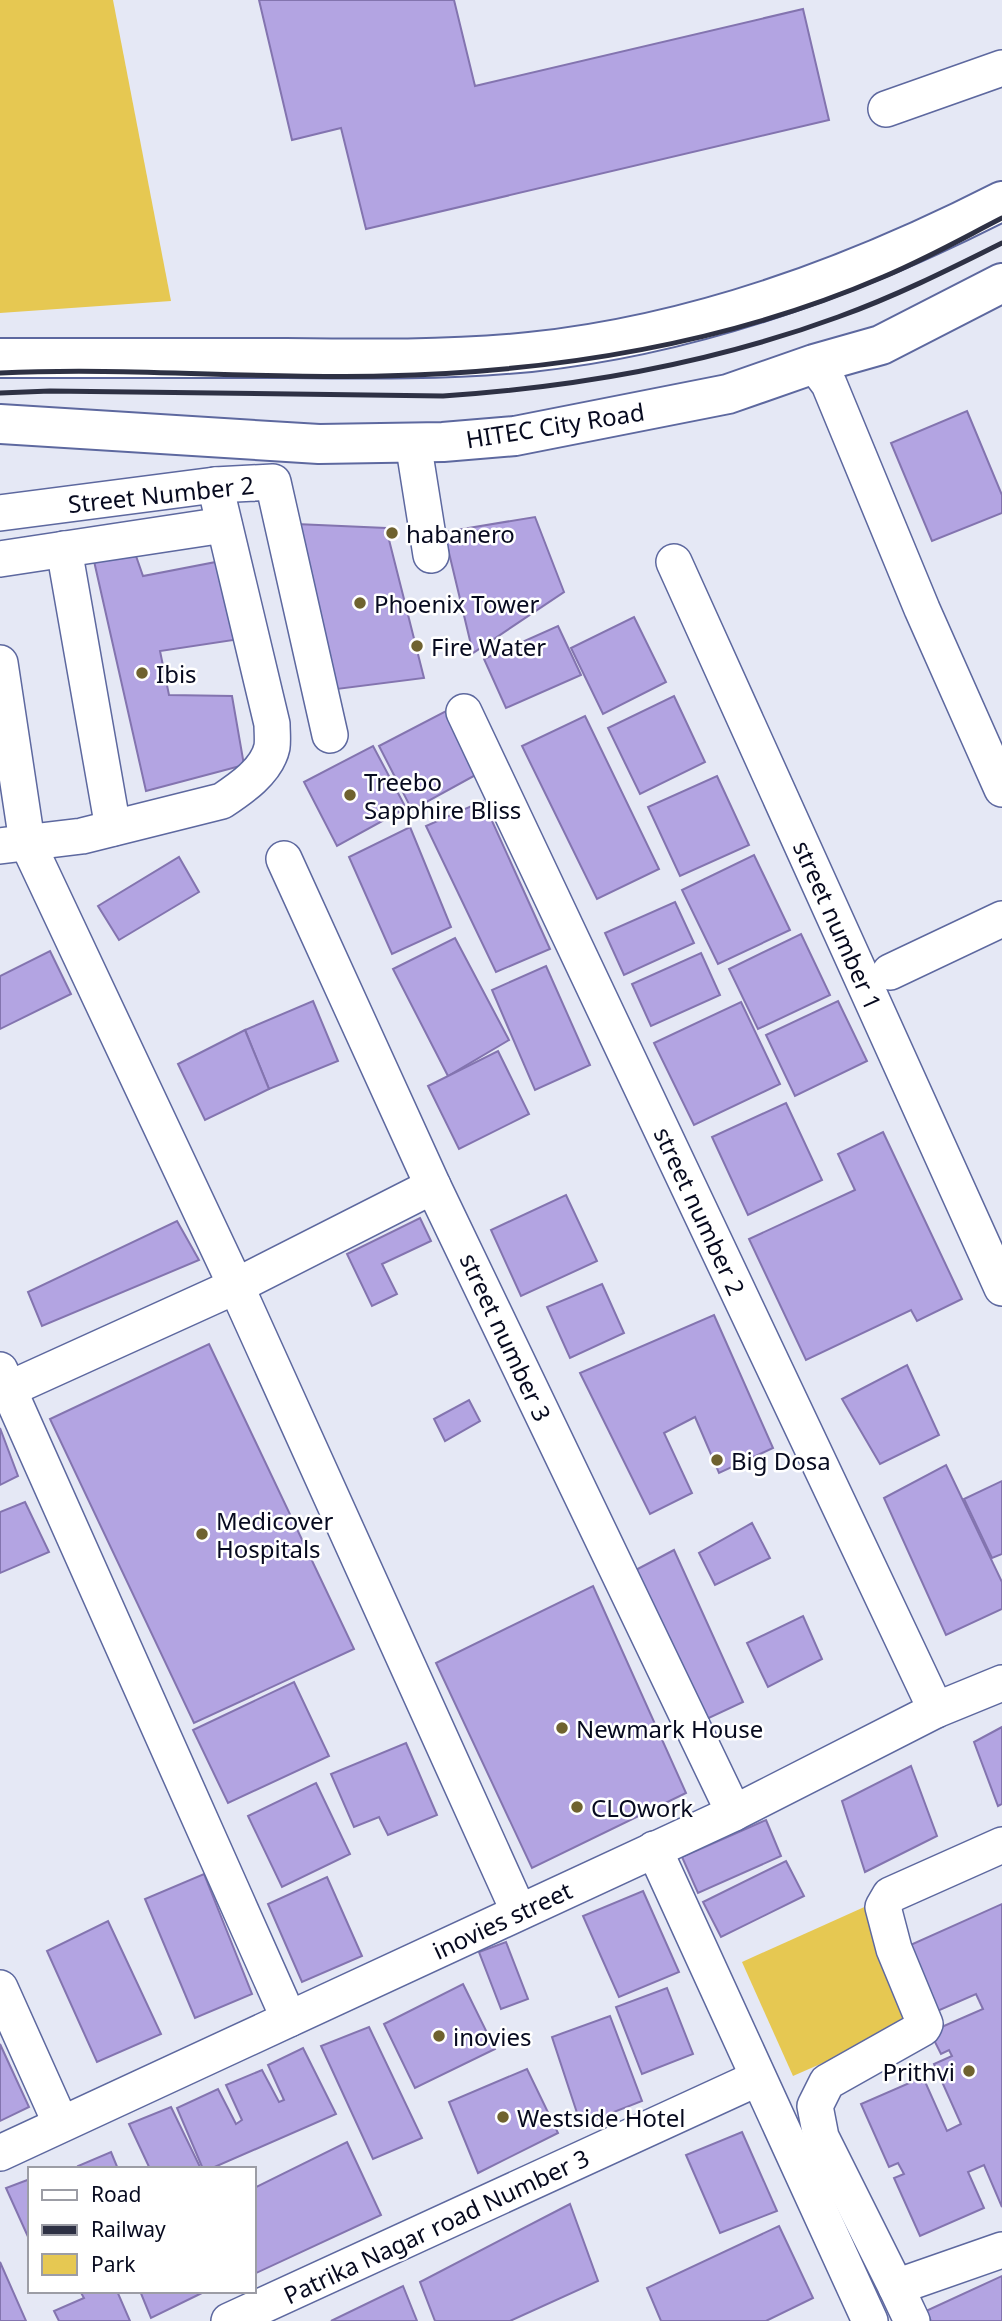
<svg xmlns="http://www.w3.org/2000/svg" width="1002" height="2321" font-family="'Noto Sans',sans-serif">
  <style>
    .green { fill: #e6c852 }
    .building { fill: #b3a4e2; stroke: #8374af; stroke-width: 2 }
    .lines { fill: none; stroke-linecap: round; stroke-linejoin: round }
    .minor-casing { stroke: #5d689f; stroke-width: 38 }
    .major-casing { stroke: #5d689f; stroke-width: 42 }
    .minor { stroke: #fff; stroke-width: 35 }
    .major { stroke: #fff; stroke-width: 38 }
    .rail { stroke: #2e3144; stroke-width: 5 }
    .poi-dot { fill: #6f622f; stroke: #fff; stroke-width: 2.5 }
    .labels { text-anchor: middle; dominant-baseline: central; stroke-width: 5; stroke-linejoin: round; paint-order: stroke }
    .street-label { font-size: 24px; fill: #070a1f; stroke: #fff }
    .poi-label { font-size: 24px; fill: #070a1f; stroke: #fff; text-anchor: start }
  </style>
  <rect width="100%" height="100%" fill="#e5e8f5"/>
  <g class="green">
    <path d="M0 0H113L171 301 0 313Z"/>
    <path d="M871 1904 923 2019 793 2076 742 1962Z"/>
  </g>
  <g class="building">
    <path d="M259 0H454L475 86 803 9 829 120 366 229 341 128 292 140Z"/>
    <path d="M967 411 1002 495V513L932 541 891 443Z"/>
    <path d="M535 517 564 592 473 653 444 532Z"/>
    <path d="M296 524 386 528 424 678 337 689Z"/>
    <path d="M136 556 143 576 221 561 240 639 160 651 169 695 232 696 244 765 146 791 94 561Z"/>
    <path d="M634 617 666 682 603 714 571 648Z"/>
    <path d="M558 626 581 675 506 708 484 659Z"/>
    <path d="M674 696 705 762 640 794 608 728Z"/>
    <path d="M448 710 481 772 412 810 379 746Z"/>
    <path d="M585 716 659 869 597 899 522 746Z"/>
    <path d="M373 746 406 808 337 846 304 782Z"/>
    <path d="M717 776 749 845 680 876 648 807Z"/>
    <path d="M483 801 550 949 496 972 426 826Z"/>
    <path d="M410 827 451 927 392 954 349 857Z"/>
    <path d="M754 855 790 930 718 964 682 890Z"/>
    <path d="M179 857 199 892 119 940 98 906Z"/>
    <path d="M675 902 694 943 624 975 605 933Z"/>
    <path d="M801 934 830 995 758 1029 729 969Z"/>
    <path d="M455 938 509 1040 448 1076 393 969Z"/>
    <path d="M50 951 71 994 0 1029V976Z"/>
    <path d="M701 953 720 995 651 1026 632 984Z"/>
    <path d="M546 966 590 1065 535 1090 492 990Z"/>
    <path d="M313 1001 338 1061 269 1089 245 1030Z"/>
    <path d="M838 1001 867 1061 795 1096 766 1035Z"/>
    <path d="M741 1002 780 1084 694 1125 654 1043Z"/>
    <path d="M245 1030 269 1089 205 1120 178 1064Z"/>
    <path d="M498 1051 529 1114 459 1149 428 1086Z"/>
    <path d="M786 1103 822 1180 748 1215 712 1137Z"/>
    <path d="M883 1132 962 1299 917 1321 911 1310 806 1360 749 1239 855 1190 838 1154Z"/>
    <path d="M566 1195 597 1261 521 1296 491 1230Z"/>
    <path d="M420 1218 431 1241 382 1264 397 1294 372 1306 347 1254Z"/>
    <path d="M177 1221 199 1260 42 1326 28 1292Z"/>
    <path d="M602 1284 624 1333 570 1358 547 1307Z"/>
    <path d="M714 1315 773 1448 719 1473 695 1417 664 1433 692 1493 650 1514 580 1373Z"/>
    <path d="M209 1344 354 1649 194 1723 50 1419Z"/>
    <path d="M907 1365 939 1435 880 1464 842 1399Z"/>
    <path d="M469 1400 480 1421 445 1441 434 1419Z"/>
    <path d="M0 1428 18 1476 0 1485Z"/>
    <path d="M946 1465 1002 1582V1609L946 1635 884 1498Z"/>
    <path d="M1002 1481V1554L992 1558 964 1499Z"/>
    <path d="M25 1502 49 1552 0 1573V1512Z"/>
    <path d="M752 1523 770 1558 715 1585 699 1553Z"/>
    <path d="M674 1550 743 1702 696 1724 628 1574Z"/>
    <path d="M593 1586 686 1793 532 1868 436 1663Z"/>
    <path d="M803 1616 822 1659 768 1687 747 1643Z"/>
    <path d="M294 1682 329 1756 228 1803 193 1730Z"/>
    <path d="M1002 1727V1804L998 1806 974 1742Z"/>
    <path d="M406 1743 437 1815 388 1835 379 1817 354 1827 331 1774Z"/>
    <path d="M911 1766 937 1836 865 1872 842 1801Z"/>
    <path d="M316 1783 350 1854 282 1887 248 1816Z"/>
    <path d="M766 1820 781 1856 698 1893 682 1857Z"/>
    <path d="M786 1861 804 1896 721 1937 703 1902Z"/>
    <path d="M204 1874 252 1994 195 2018 145 1899Z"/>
    <path d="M327 1877 362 1956 302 1982 268 1904Z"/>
    <path d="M643 1891 679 1972 619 1997 583 1916Z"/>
    <path d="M1002 1904V2207L984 2165 968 2172 984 2208 920 2236 894 2178 904 2174 898 2163 889 2167 861 2104 923 2077 947 2131 961 2124 934 2064 952 2056 949 2050 941 2054 930 2032 983 2009 976 1994 926 2016 897 1951Z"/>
    <path d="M108 1921 161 2034 97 2062 47 1951Z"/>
    <path d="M506 1942 528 1999 501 2009 479 1952Z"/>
    <path d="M463 1984 495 2049 415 2088 384 2024Z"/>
    <path d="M667 1988 693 2054 642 2074 616 2007Z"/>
    <path d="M610 2016 642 2101 581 2125 552 2037Z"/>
    <path d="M369 2027 422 2138 373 2159 321 2046Z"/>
    <path d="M0 2044 29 2107 0 2121Z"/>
    <path d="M303 2048 336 2114 210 2169H203L177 2108 218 2089 236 2124 242 2120 226 2085 262 2070 279 2102 284 2100 268 2065Z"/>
    <path d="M527 2069 558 2133 478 2173 449 2102Z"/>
    <path d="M171 2107 201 2169H150L129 2124Z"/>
    <path d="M742 2132 777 2211 720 2233 686 2155Z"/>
    <path d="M347 2142 381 2215 254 2274V2188Z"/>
    <path d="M111 2152 118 2169H79L78 2166Z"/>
    <path d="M30 2179V2239H29L6 2188Z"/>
    <path d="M570 2204 598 2281 510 2321H435L420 2282Z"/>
    <path d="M779 2226 813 2298 766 2321H661L647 2288Z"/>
    <path d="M0 2262 26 2321H0Z"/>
    <path d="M1002 2276V2321H931L926 2311Z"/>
    <path d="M403 2286 417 2321H331Z"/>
    <path d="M80 2291H117L130 2321H59L54 2311 84 2298Z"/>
    <path d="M140 2291H206L151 2318Z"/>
  </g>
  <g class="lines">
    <defs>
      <g id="minor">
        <path d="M886 109 1002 68"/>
        <path d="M814 364 829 384 922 609 1002 789"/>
        <path d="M413 442 431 555"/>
        <path d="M0 513 215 485 273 482 330 735"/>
        <path d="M64 549 113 828"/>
        <path d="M0 559 224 525"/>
        <path d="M674 562 1002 1288"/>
        <path d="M0 663 27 842 236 1286 519 1912"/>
        <path d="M464 712 936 1710"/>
        <path d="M0 846 82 836 222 801C240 789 267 771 272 747 273 740 272 731 272 724L215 485"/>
        <path d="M284 859 433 1186 734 1813"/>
        <path d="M890 972 1002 919"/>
        <path d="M0 1370 289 2019"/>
        <path d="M9 1389 236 1286 433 1186"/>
        <path d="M1002 1845 890 1895 883 1907 894 1949 925 2024 923 2028 827 2082 815 2106 821 2137 896 2287 1002 2250"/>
        <path d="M654 1849 870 2321"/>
        <path d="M0 1988 61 2124"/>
        <path d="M0 2153 734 1813 936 1710 1002 1683"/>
        <path d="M896 2287 912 2321"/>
        <path d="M229 2321 758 2078"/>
      </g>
      <g id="major">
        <path d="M0 358C95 358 191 358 286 358 367 359 449 360 530 352 695 335 855 276 1002 201"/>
        <path d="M0 424 319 444 443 442 515 436 728 394 814 364 881 345 1002 283"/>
      </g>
    </defs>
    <use href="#minor" class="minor-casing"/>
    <use href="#major" class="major-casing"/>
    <use href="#minor" class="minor"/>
    <use href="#major" class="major"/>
    <g class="rail">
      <path d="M0 373C127 367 254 379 382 376 553 372 725 345 883 277 924 260 963 238 1002 218"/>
      <path d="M0 393 50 391 443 396C578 387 710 364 838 317 894 297 948 270 1002 243"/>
    </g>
  </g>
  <g class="poi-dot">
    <circle cx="392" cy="533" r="7"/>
    <circle cx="360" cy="603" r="7"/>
    <circle cx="417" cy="646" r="7"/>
    <circle cx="142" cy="673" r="7"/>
    <circle cx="350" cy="795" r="7"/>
    <circle cx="717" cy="1460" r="7"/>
    <circle cx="202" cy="1534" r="7"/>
    <circle cx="562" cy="1728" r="7"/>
    <circle cx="577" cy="1807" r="7"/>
    <circle cx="439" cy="2036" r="7"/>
    <circle cx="969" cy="2071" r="7"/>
    <circle cx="503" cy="2117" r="7"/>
  </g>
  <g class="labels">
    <g class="street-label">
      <text transform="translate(555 425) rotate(-9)">HITEC City Road</text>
      <text transform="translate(161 494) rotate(-6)">Street Number 2</text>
      <text transform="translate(838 925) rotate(66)">street number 1</text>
      <text transform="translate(700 1211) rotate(65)">street number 2</text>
      <text transform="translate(506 1337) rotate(65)">street number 3</text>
      <text transform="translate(502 1920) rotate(-25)">inovies street</text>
      <text transform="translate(436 2226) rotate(-25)">Patrika Nagar road Number 3</text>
    </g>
    <g class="poi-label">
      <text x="406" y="533">habanero</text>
      <text x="374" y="603">Phoenix Tower</text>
      <text x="431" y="646">Fire Water</text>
      <text x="156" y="673">Ibis</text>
      <text x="364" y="781">Treebo<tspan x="364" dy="28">Sapphire Bliss</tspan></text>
      <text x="731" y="1460">Big Dosa</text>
      <text x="216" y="1520">Medicover<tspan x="216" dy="28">Hospitals</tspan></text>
      <text x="576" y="1728">Newmark House</text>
      <text x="591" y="1807">CLOwork</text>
      <text x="453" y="2036">inovies</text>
      <text x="955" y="2071" text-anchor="end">Prithvi</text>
      <text x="517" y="2117">Westside Hotel</text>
    </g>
  </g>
  <rect x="28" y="2167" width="228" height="126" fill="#ffffff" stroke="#9c9da5" stroke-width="2"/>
  <rect x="42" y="2190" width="35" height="10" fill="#ffffff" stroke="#9c9da5" stroke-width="2"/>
  <text x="91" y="2202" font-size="21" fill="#070a1f">Road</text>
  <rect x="42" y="2225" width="35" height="10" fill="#2e3144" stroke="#9c9da5" stroke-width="2"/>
  <text x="91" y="2237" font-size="21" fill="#070a1f">Railway</text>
  <rect x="42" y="2254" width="35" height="21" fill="#e6c852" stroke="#9c9da5" stroke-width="2"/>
  <text x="91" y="2272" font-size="21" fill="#070a1f">Park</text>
</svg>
